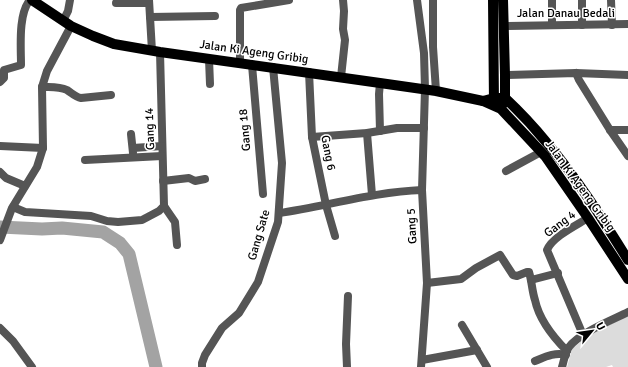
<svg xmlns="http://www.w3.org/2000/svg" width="628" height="367" font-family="Signika,sans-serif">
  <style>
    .green { fill: #dcdcdc }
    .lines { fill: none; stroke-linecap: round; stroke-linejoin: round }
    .river { stroke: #a3a3a3; stroke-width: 13 }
    .minor { stroke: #555; stroke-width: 8 }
    .major { stroke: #000; stroke-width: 10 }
    .labels { text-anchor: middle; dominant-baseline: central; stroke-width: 3; stroke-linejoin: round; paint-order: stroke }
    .street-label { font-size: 12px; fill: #000; stroke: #fff }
  </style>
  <rect width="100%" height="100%" fill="#fff"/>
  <path class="green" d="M628 316V367H613L612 365 606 367H567L572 349 589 335Z"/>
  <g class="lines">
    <path class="river" d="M0 227 42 229 62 228 103 232 120 243 129 254 156 367"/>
    <g class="minor">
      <path d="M149 0 152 51"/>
      <path d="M417 0 424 53 425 89 422 190 427 283 421 367"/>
      <path d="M433 0V47L436 91"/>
      <path d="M552 0V25"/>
      <path d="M611 0 612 25"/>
      <path d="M116 3H149"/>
      <path d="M150 17 215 16"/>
      <path d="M63 21 68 11 70 0"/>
      <path d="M582 25V0"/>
      <path d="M503 26 628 24"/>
      <path d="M160 52 164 206"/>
      <path d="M209 59 210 84"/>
      <path d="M240 63V10L241 8 289 0"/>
      <path d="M252 65 263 194"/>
      <path d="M309 72 312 137 326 205 335 236"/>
      <path d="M576 73 579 80 610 130 628 156"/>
      <path d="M505 75 576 73 628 75"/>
      <path d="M341 77 345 40 343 29 344 11 343 0"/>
      <path d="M0 82 4 78V70L21 65C21 47 18 14 30 0"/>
      <path d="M42 87C50 87 59 86 67 90 72 93 75 97 81 98L111 95"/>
      <path d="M610 130H628"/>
      <path d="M380 131 379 94 380 83"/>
      <path d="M367 133 372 195"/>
      <path d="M131 134 133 153"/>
      <path d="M312 137 367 133 397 128H424"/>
      <path d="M0 146 43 148"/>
      <path d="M133 148 162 146"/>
      <path d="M85 160 162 156"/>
      <path d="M506 171 541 152"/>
      <path d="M0 172 6 178 25 186"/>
      <path d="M163 181 189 178 195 181 205 179"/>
      <path d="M164 206 175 222 177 245"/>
      <path d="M13 207 25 212 91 216 107 221 118 222 142 220 159 211 164 206"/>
      <path d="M279 213C327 206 373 192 422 190"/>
      <path d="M0 240 12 208 37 167 43 148 42 87 47 71 71 26"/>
      <path d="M531 280 558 273"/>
      <path d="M427 283 461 279 476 268 500 255 513 275 517 276 527 272H529C532 282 532 291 535 300 539 319 554 338 567 351"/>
      <path d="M462 325 487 367"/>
      <path d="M0 328 13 341 32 367"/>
      <path d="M583 335 547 250C552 237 577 225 588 218"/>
      <path d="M422 360 477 350"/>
      <path d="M535 361C545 357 555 352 566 355"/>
      <path d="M202 367V363L205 355 222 328 239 313 258 282 278 222 282 163 273 67"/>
      <path d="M347 367 346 344 348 296"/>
      <path d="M562 367C564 361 565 352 569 347 579 333 612 320 628 312"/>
    </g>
    <g class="major">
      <path d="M32 0 71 26 93 36 114 44 160 52 380 83 436 91 483 101 501 109 545 156 588 218 628 279"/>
      <path d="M493 0 494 104"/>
      <path d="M483 101 494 98H505C520 112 534 127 547 143 577 178 603 220 628 260"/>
      <path d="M503 104 505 98V75L503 0"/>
    </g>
  </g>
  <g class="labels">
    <g class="street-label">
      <text x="566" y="13">Jalan Danau Bedali</text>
      <text transform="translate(254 52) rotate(8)">Jalan Ki Ageng Gribig</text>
      <text transform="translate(150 129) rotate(-92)">Gang 14</text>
      <text transform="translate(245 130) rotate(-95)">Gang 18</text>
      <text transform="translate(328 153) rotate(79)">Gang 6</text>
      <text transform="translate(580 186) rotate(54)">Jalan Ki Ageng Gribig</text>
      <text transform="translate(560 224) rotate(-37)">Gang 4</text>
      <text transform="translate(412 226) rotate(-93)">Gang 5</text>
      <text transform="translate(259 235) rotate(-74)">Gang Sate</text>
    </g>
  </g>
  <g transform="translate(592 331) rotate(61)" stroke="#ffffff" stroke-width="3" paint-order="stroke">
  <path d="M0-3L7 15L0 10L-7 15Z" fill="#000000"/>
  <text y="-6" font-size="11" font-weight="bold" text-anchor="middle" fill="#000000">U</text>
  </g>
</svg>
